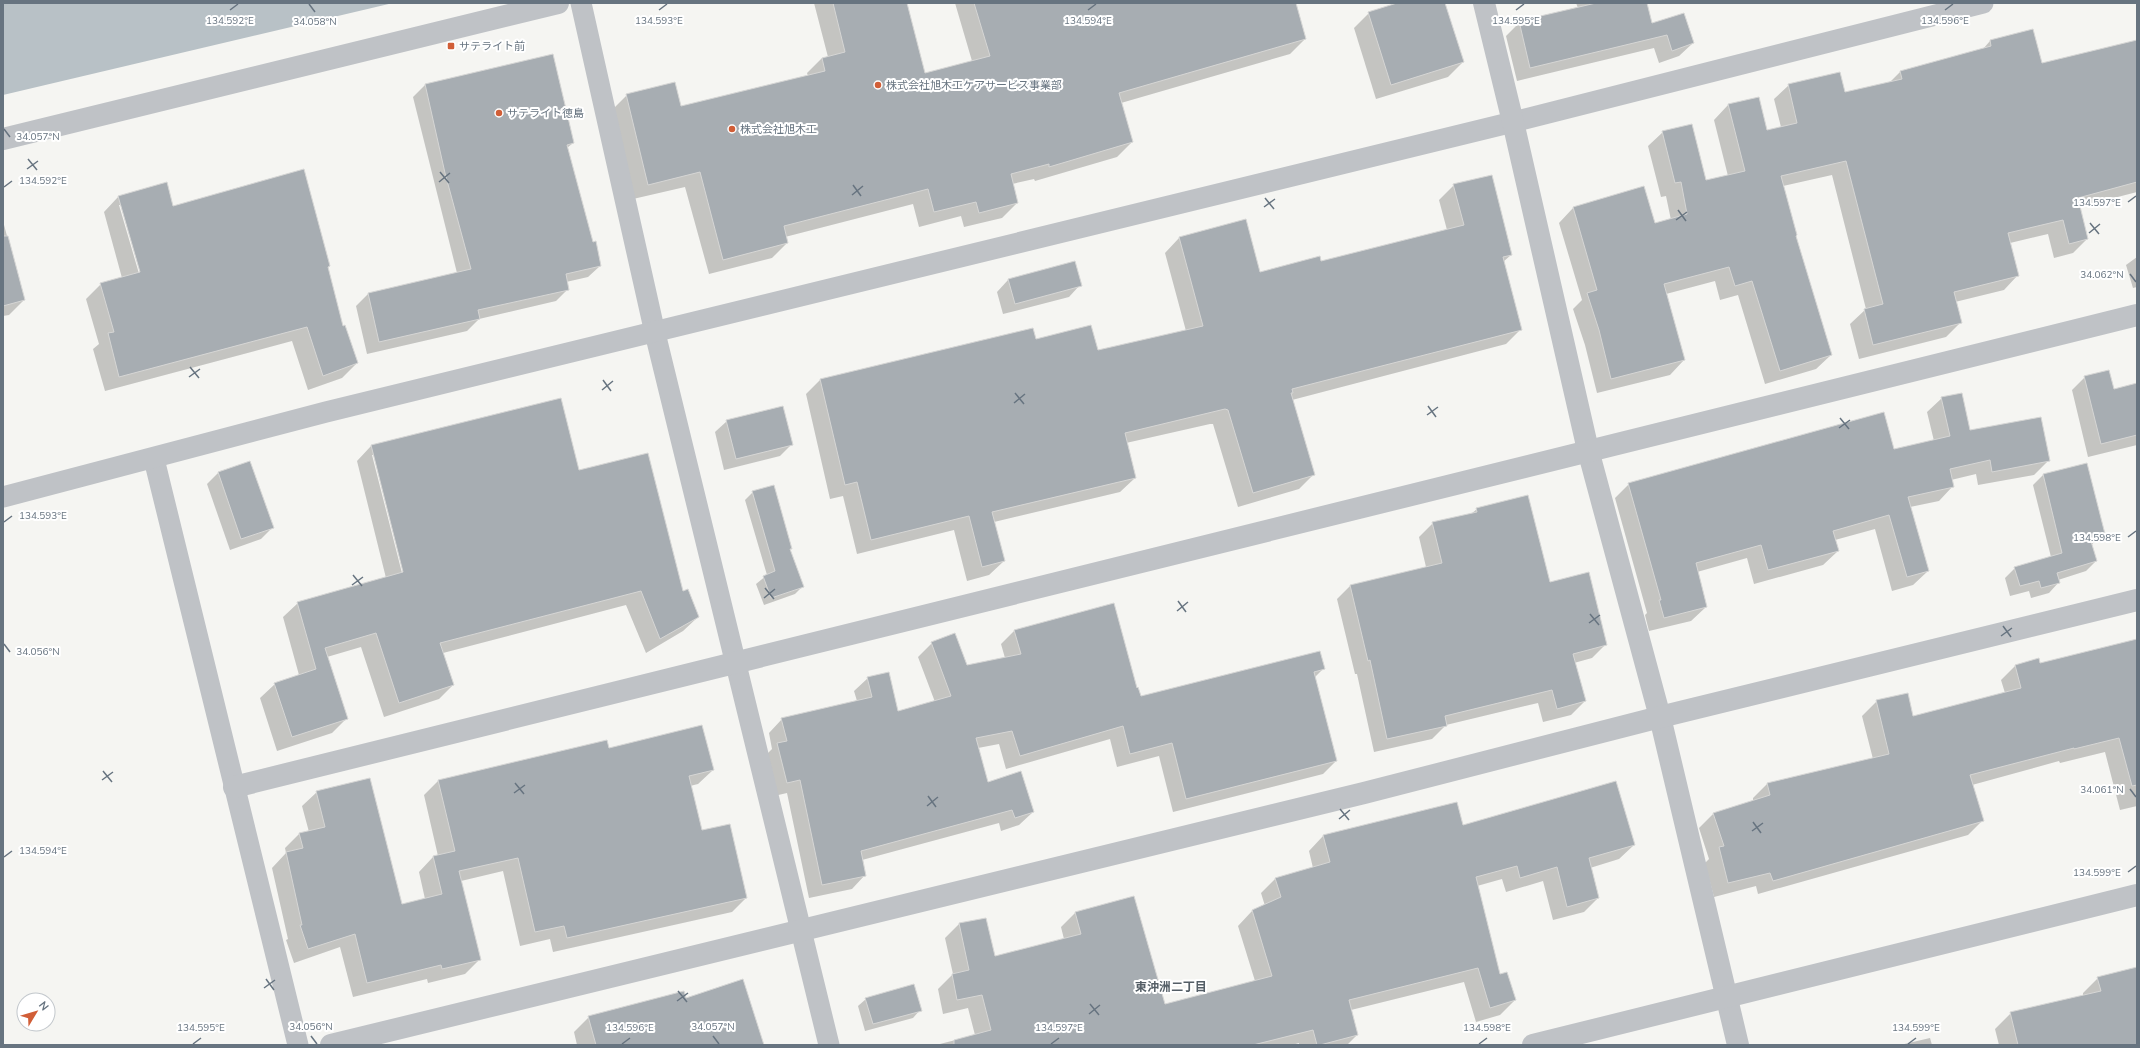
<svg xmlns="http://www.w3.org/2000/svg" width="2140" height="1048" font-family="'Nunito Sans','Noto Sans JP',sans-serif">
  <style>
    .water { fill: #b8c1c6 }
    .shadow { fill: #0003; fill-rule: evenodd }
    .building { fill: #a7adb2; stroke: #d6d6d5 }
    .lines { fill: none; stroke-linecap: round; stroke-linejoin: round }
    .minor { stroke: #bfc2c6; stroke-width: 21 }
    .tertiary { stroke: #bfc2c6; stroke-width: 22 }
    .ticks { fill: none; stroke: #677480; stroke-width: 1.5 }
    .poi-dot { fill: #d15e37; stroke: #fff; stroke-width: 1.5 }
    .labels { text-anchor: middle; dominant-baseline: central; stroke-width: 4; stroke-linejoin: round; paint-order: stroke }
    .poi-label { font-size: 11px; fill: #677480; stroke: #fff; text-anchor: start }
    .neighbourhood-label { font-size: 12px; font-weight: bold; fill: #545e66; stroke: #fff }
    .ticks-label { font-size: 10px; text-anchor: middle; fill: #677480; stroke: #fff; stroke-width: 4; stroke-linejoin: round; paint-order: stroke }
  </style>
  <rect width="100%" height="100%" fill="#f5f5f2"/>
  <path class="water" d="M3 3H393L3 95Z"/>
  <g class="shadow">
    <path d="M814 3H906L924 74 972 61 955 3H1295L1305 39 1290 54 1121 103 1132 142 1117 157 1035 181 1034 179 1012 184 1017 203 1002 218 964 227 961 216 919 227 913 204 785 237 787 243 772 258 709 274 685 187 633 199 612 110 627 95 681 108 808 76 807 73 822 58 828 57Z"/>
    <path d="M1400 3H1444L1463 62 1448 77 1376 99 1354 28 1369 13Z"/>
    <path d="M1576 3H1646L1651 25 1693 43 1679 56 1659 63 1654 48 1517 81 1506 36 1520 22 1578 8Z"/>
    <path d="M1990 41 2042 64 2137 41V192L2079 207 2087 239 2073 253 2054 258 2048 234 2010 243 2018 275 2004 290 1955 302 1961 322 1946 337 1859 359 1850 324 1866 309 1832 175 1783 186 1795 236 1831 355 1816 369 1765 384 1738 295 1720 300 1715 281 1666 294 1684 360 1670 375 1597 393 1585 345 1573 309 1582 300 1559 223 1573 208 1654 224 1671 220 1666 196 1661 197 1648 146 1663 132 1705 181 1728 176 1714 120 1728 105 1758 98 1766 131 1781 127 1774 99 1789 85 1844 94 1889 83 1900 72 1983 49Z"/>
    <path d="M552 55 573 143 567 148 592 243 600 266 588 277 566 282 568 289 556 301 479 319 467 331 367 354 356 306 368 294 457 273 413 97 425 85Z"/>
    <path d="M1454 185 1511 255 1503 262 1520 330 1506 344 1292 400 1314 474 1299 489 1238 507 1213 424H1210L1126 443 1135 478 1120 492 994 522 1004 561 989 575 967 581 954 530 857 554 843 496 830 499 806 394 820 380 1035 340 1097 351 1186 331 1165 253 1179 238 1259 273 1320 262 1447 230 1439 200Z"/>
    <path d="M118 197 173 207 327 268 343 327 357 363 342 378 308 390 292 341 105 391 93 349 99 344 86 299 101 284 122 278 104 212ZM119 205H122L142 276 140 277Z"/>
    <path d="M3 221 24 300 9 315 3 316Z"/>
    <path d="M2137 257V287L2133 288 2126 265Z"/>
    <path d="M1008 280 1080 285 1069 297 1003 314 997 292Z"/>
    <path d="M2085 377 2113 390 2137 384V445L2088 457 2072 390Z"/>
    <path d="M1942 398 1970 431 2049 460 2034 475 1978 485 1976 474 1951 480 1953 486 1939 501 1910 507 1928 571 1913 585 1892 591 1875 529 1835 540 1838 551 1823 565 1754 584 1747 558 1697 572 1706 607 1691 621 1649 631 1645 615 1647 613 1615 498 1629 484 1894 450 1934 441 1927 412Z"/>
    <path d="M560 399 579 471 683 592 698 617 683 631 646 653 626 605 443 653 453 685 439 699 384 717 361 647 327 657 347 718 332 733 277 751 260 698 275 684 299 675 283 617 298 603 386 578 357 461 371 446ZM372 455H374L405 577H403Z"/>
    <path d="M727 421 791 445 780 456 724 470 715 432Z"/>
    <path d="M218 473 273 527 261 539 230 550 207 484Z"/>
    <path d="M2043 475 2104 534 2091 545 2096 561 2086 571 2058 580 2059 582 2049 593 2031 598 2029 591 2010 596 2005 578 2015 568 2051 557 2033 485Z"/>
    <path d="M753 492 791 548 789 550 803 586 795 594 764 605 756 584 767 575 745 500Z"/>
    <path d="M1477 509 1606 644 1592 658 1574 663 1585 701 1571 715 1543 722 1538 703 1446 725 1432 739 1374 752 1357 674H1355L1337 599 1351 585 1426 567 1419 537 1433 523 1471 514Z"/>
    <path d="M1015 630 1136 689 1140 697 1324 668 1314 678 1336 761 1323 774 1173 812 1159 756 1117 767 1110 739 1006 769 999 744 978 748 988 783 1033 812 1019 825 1001 831 999 823 862 860 865 875 852 889 809 898 787 793 774 796 764 757 772 749 769 733 782 719 857 701 854 691 868 678 897 712 935 702 918 657 932 643 966 666 1005 658 1001 644Z"/>
    <path d="M2137 640V806L2120 810 2105 752 2060 763 2059 761 1972 785 1982 821 1968 835 1758 894 1756 886 1714 897 1705 863 1709 859 1699 828 1714 813 1753 801V798L1767 784 1873 759 1862 716 1877 701 1913 718 2005 693 2001 680 2015 666 2040 664Z"/>
    <path d="M608 750 713 770 698 784 690 786 701 831 746 898 732 912 553 952 550 939 520 946 503 871 461 881 480 959 465 974 428 983 427 979 353 997 340 947 294 963 286 940 288 939 272 868 286 853 285 848 300 833 309 832 302 806 317 792 401 905 425 899 419 872 433 857 438 856 424 795 438 781Z"/>
    <path d="M1462 826 1634 845 1619 859 1590 868 1598 898 1584 912 1553 920 1543 881 1506 892 1502 879 1477 886 1500 975 1515 1000 1500 1015 1476 1022 1464 982 1351 1010 1357 1035 1347 1045H1299V1043L1292 1045H936L975 1035 968 1008 943 1014 938 989 953 974 945 938 959 924 994 957 1064 939 1061 927 1075 913 1133 897 1164 1005 1255 981 1238 926 1252 911 1265 906 1261 893 1275 879 1313 868 1309 851 1323 836Z"/>
    <path d="M2137 968V1045H1999L1995 1029 2011 1013 2083 996V993L2098 978Z"/>
    <path d="M685 999 763 1045H577L574 1032 589 1017Z"/>
    <path d="M866 999 920 1010 913 1018 865 1031 858 1006Z"/>
    <path d="M1930 1038 1932 1045H1900Z"/>
  </g>
  <g class="building">
    <path d="M833 3H907L925 73 990 56 974 3H1296L1306 39 1119 93 1133 142 1049 167V164L1011 174 1018 203 979 213 976 202 934 212 928 189 784 226 788 243 723 260 700 172 648 185 626 94 675 82 681 106 825 71 822 58 845 52Z"/>
    <path d="M1397 3H1445L1464 62 1391 85 1368 12Z"/>
    <path d="M1596 3H1647L1652 23 1684 13 1694 43 1672 51 1667 35 1530 68 1519 21Z"/>
    <path d="M2033 29 2042 63 2137 40V182L2078 198 2088 239 2069 244 2063 220 2008 233 2019 276 1954 292 1962 323 1873 345 1864 309 1883 304 1846 161 1781 176 1797 235 1796 236 1832 355 1780 371 1752 281 1735 286 1729 267 1664 284 1685 360 1611 379 1599 330 1587 293 1597 290 1573 207 1644 186 1655 223 1687 214 1681 182 1675 183 1662 131 1692 124 1706 180 1745 171 1728 104 1759 97 1767 130 1797 123 1788 84 1840 72 1845 92 1902 79 1900 71 1991 46 1990 40Z"/>
    <path d="M553 54 574 143 567 145 593 242 596 241 601 266 566 274 569 290 478 310 480 319 379 342 368 293 471 269 445 173 425 84Z"/>
    <path d="M304 169 330 266 328 267 343 326 345 325 358 363 323 376 307 327 119 377 108 333 114 332 100 283 140 272 118 196 167 182 173 206Z"/>
    <path d="M1492 175 1512 255 1503 257 1522 330 1292 389 1293 393H1291L1315 475 1253 493 1228 410 1225 409 1125 433 1136 478 992 512 1005 561 982 567 969 516 871 540 857 482 845 485 820 379 1033 328 1036 339 1091 325 1098 350 1203 326 1179 237 1246 219 1260 272 1320 256 1321 261 1464 225 1453 184Z"/>
    <path d="M3 236H8L25 300 3 306Z"/>
    <path d="M1075 261 1082 286 1015 304 1008 279Z"/>
    <path d="M2109 370 2114 389 2137 383V435L2101 444 2084 376Z"/>
    <path d="M1962 393 1970 430 2041 417 2050 461 1992 472 1990 460 1950 469 1954 487 1908 497 1929 571 1907 577 1889 515 1833 531 1839 551 1768 570 1761 545 1696 563 1707 607 1664 618 1659 600H1661L1628 483 1884 412 1894 449 1950 436 1941 397Z"/>
    <path d="M561 398 579 470 648 453 683 591 688 589 699 617 660 639 641 591 440 643 454 685 399 703 376 633 325 648 348 719 292 737 274 683 316 669 297 602 403 572 371 445Z"/>
    <path d="M783 406 793 445 736 459 726 420Z"/>
    <path d="M250 461 274 528 241 539 218 472Z"/>
    <path d="M2087 463 2105 534 2090 538 2097 561 2057 573 2060 583 2041 588 2039 581 2020 586 2014 567 2062 553 2043 474Z"/>
    <path d="M774 485 792 549H790L804 587 771 598 763 576 775 571 752 491Z"/>
    <path d="M1528 495 1550 582 1589 572 1607 645 1573 654 1586 701 1557 709 1552 690 1445 716 1447 726 1387 739 1370 660 1368 661 1350 585 1442 563 1432 522 1477 512 1476 508Z"/>
    <path d="M1114 603 1137 688 1138 687 1141 696 1320 651 1325 669 1314 672 1337 761 1186 799 1172 743 1130 754 1123 726 1020 756 1012 731 976 738 988 782 1021 771 1034 812 1015 818 1012 810 861 851 866 876 822 885 800 780 787 783 777 743 787 741 781 718 872 697 867 677 889 672 898 711 951 696 931 642 955 633 967 665 1021 654 1014 630Z"/>
    <path d="M2137 639V785L2132 786 2119 738 2074 749V748L1970 775 1984 821 1773 881 1770 873 1728 883 1719 847 1724 846 1713 813 1770 795 1767 783 1889 754 1876 700 1908 693 1913 716 2021 688 2015 665 2039 658 2040 663Z"/>
    <path d="M702 725 714 770 689 776 702 830 730 824 747 898 567 938 564 926 535 932 518 858 459 871 481 960 442 969 441 965 367 983 355 934 308 949 300 925H302L286 852 303 848 299 833 325 827 316 791 370 778 402 904 442 894 433 856 455 851 438 780 607 740 609 748Z"/>
    <path d="M1616 781 1635 845 1589 858 1599 898 1567 907 1557 867 1520 878 1517 866 1476 877 1500 974 1507 972 1516 1000 1490 1008 1478 968 1349 1000 1358 1035 1320 1045H1317L1313 1030 1253 1045H954V1040L991 1030 982 995 957 1000 952 974 969 970 959 923 986 918 995 956 1081 934 1075 912 1134 896 1165 1004 1272 976 1252 910 1281 897 1275 878 1330 862 1323 835 1457 802 1463 825Z"/>
    <path d="M2137 967V1045H2018L2010 1012 2101 991 2097 977Z"/>
    <path d="M743 979 764 1045H596L588 1016 684 991 686 998Z"/>
    <path d="M914 984 922 1011 873 1024 865 998Z"/>
  </g>
  <g class="lines">
    <g class="minor">
      <path d="M581 3 655 333 829 1045"/>
      <path d="M154 459 298 1045"/>
      <path d="M3 497 326 412 1513 122 1983 3"/>
    </g>
    <g class="tertiary">
      <path d="M1484 3 1513 122 1588 450 1660 717 1738 1045"/>
      <path d="M3 139 558 3"/>
      <path d="M234 787 2137 315"/>
      <path d="M331 1045 1364 793 1660 717 2137 600"/>
      <path d="M1533 1045 2137 895"/>
    </g>
  </g>
  <path class="ticks" d="M309 4 315 12M230 10 238 4M659 10 667 4M1088 10 1096 4M1516 10 1524 4M1945 10 1953 4M4 129 10 137M28 159 37 170M27 169 38 161M440 172 449 183M439 182 450 173M853 185 861 196M4 187 12 181M852 195 863 186M1265 198 1274 209M2128 202 2136 196M1264 207 1275 199M1678 210 1686 221M1676 220 1687 212M2090 223 2099 234M2089 233 2100 224M2130 274 2136 282M190 367 199 378M189 377 200 369M603 380 611 391M602 390 613 381M1015 393 1024 404M1014 403 1025 394M1428 406 1436 417M1427 415 1438 407M1840 418 1849 429M1839 428 1850 420M4 522 12 516M2128 537 2136 531M353 575 362 586M352 585 363 577M765 588 774 599M764 598 775 589M1178 601 1186 612M1177 611 1188 602M1590 614 1599 625M1589 623 1600 615M2003 626 2011 637M2001 636 2012 628M4 644 10 652M103 771 112 782M102 780 113 772M515 783 524 794M2130 789 2136 797M514 793 525 785M928 796 936 807M927 806 938 797M1340 809 1349 820M1339 819 1350 810M1753 822 1761 833M1752 831 1763 823M4 857 12 851M2128 872 2136 866M266 979 274 990M264 988 275 980M678 991 687 1002M677 1001 688 993M1090 1004 1099 1015M1089 1014 1100 1005M311 1036 317 1044M713 1036 719 1044M193 1044 201 1038M622 1044 630 1038M1051 1044 1059 1038M1479 1044 1487 1038M1908 1044 1916 1038"/>
  <g class="poi-dot">
    <rect x="447" y="42" width="8" height="8" rx="2"/>
    <circle cx="878" cy="85" r="4"/>
    <circle cx="499" cy="113" r="4"/>
    <circle cx="732" cy="129" r="4"/>
  </g>
  <g class="labels">
    <g class="poi-label">
      <text x="459" y="46">サテライト前</text>
      <text x="886" y="85">株式会社旭木工ケアサービス事業部</text>
      <text x="507" y="113">サテライト徳島</text>
      <text x="740" y="129">株式会社旭木工</text>
    </g>
    <g class="neighbourhood-label">
      <text x="1171" y="987">東沖洲二丁目</text>
    </g>
  </g>
  <g class="ticks-label">
    <text x="230" y="24">134.592°E</text>
    <text x="659" y="24">134.593°E</text>
    <text x="1088" y="24">134.594°E</text>
    <text x="1516" y="24">134.595°E</text>
    <text x="1945" y="24">134.596°E</text>
    <text x="315" y="25">34.058°N</text>
    <text x="38" y="140">34.057°N</text>
    <text x="43" y="184">134.592°E</text>
    <text x="2097" y="206">134.597°E</text>
    <text x="2102" y="278">34.062°N</text>
    <text x="43" y="519">134.593°E</text>
    <text x="2097" y="541">134.598°E</text>
    <text x="38" y="655">34.056°N</text>
    <text x="2102" y="793">34.061°N</text>
    <text x="43" y="854">134.594°E</text>
    <text x="2097" y="876">134.599°E</text>
    <text x="311" y="1030">34.056°N</text>
    <text x="713" y="1030">34.057°N</text>
    <text x="201" y="1031">134.595°E</text>
    <text x="630" y="1031">134.596°E</text>
    <text x="1059" y="1031">134.597°E</text>
    <text x="1487" y="1031">134.598°E</text>
    <text x="1916" y="1031">134.599°E</text>
  </g>
  <rect width="2140" height="1048" fill="none" stroke="#677480" stroke-width="8"/>
  <g transform="translate(36 1012) rotate(52)"><circle r="19" fill="#ffffff" stroke="#c2c7cc"/>
  <path d="M0-3L7 15L0 10L-7 15Z" fill="#d15e37"/>
  <text y="-6" font-size="11" font-weight="bold" text-anchor="middle" fill="#677480">N</text>
  </g>
</svg>
